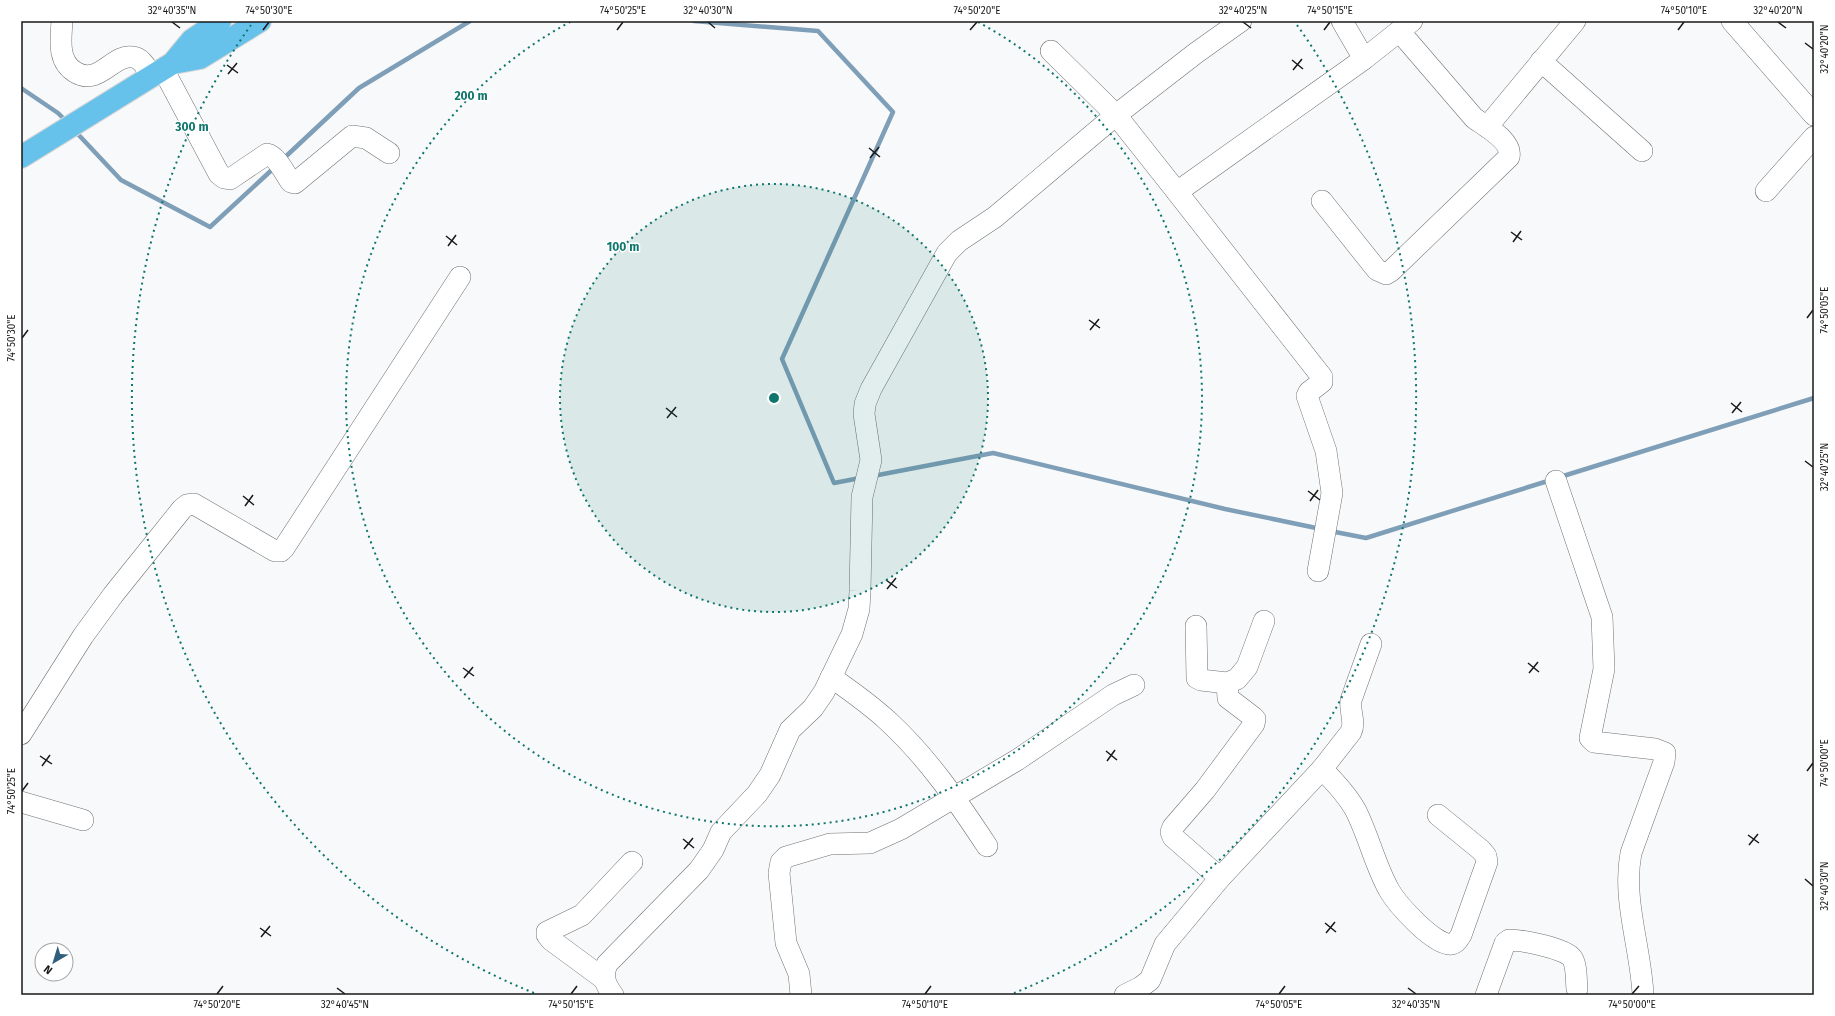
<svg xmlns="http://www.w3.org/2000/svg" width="1835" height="1016" font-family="'Fira Sans',sans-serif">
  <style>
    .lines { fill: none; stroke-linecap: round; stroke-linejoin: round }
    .stream { stroke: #7e9fb7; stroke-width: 4.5 }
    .minor-casing { stroke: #717273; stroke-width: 22 }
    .major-casing { stroke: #d6d6d6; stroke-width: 24 }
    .minor { stroke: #fff; stroke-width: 21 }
    .major { stroke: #66c2ea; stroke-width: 22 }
    .ticks { fill: none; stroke: #191919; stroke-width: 1.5 }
    .ring { fill: none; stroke: #0f766e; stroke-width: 2; stroke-dasharray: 2 4 }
    .centre { fill: #0f766e; stroke: #fff; stroke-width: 2 }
    .ring-label { font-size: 12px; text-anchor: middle; font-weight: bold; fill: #0f766e; stroke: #fff; stroke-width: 3; stroke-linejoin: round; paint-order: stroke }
    .neatline { fill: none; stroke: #191919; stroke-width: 1.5 }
    .ticks-label { font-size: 10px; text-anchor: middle; fill: #191919 }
  </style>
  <rect width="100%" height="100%" fill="#f8f9fa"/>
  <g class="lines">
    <g class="stream">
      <path d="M694 21 818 31 893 112 782 359 834 483 860 478"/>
      <path d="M21 88 58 113 66 121"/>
      <path d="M75 131 121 180 210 227 275 167"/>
      <path d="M282 160 359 88 470 21"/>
      <path d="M873 476 993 453 1225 509 1321 529"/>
      <path d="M1560 477 1814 398"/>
      <path d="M1330 531 1366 538 1551 480"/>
    </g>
    <defs>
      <g id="minor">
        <path d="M62 21C61 39 57 61 75 72 99 87 113 53 133 57 142 58 147 69 152 76"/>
        <path d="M1342 21 1364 59"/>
        <path d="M1732 21 1814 115"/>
        <path d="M1051 51 1116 115 1177 192"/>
        <path d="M1541 61 1642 151"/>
        <path d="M163 69 219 174 224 178 230 179 267 154C277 156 285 174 291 182L295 183 352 136 366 138 389 153"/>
        <path d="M1487 127 1575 21"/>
        <path d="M1766 191 1814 137"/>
        <path d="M1322 201 1377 270 1386 274 1391 271 1509 157C1513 141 1485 126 1474 118L1400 32"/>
        <path d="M1556 481 1602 617 1604 669 1590 738 1594 742 1655 749 1665 753 1664 762 1631 853C1622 900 1641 948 1643 995"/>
        <path d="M1318 571 1332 493 1326 451 1307 396 1309 392 1322 382V377L1177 192 1364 59 1412 21"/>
        <path d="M1196 626 1197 678 1201 680 1227 683 1237 679 1247 667 1264 621"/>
        <path d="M831 677C851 691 871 705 889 722 928 758 958 802 987 846"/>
        <path d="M1227 683 1228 698 1253 717 1255 719 1254 724 1205 790 1173 827 1171 832 1173 837 1220 878 1322 769 1351 732C1356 722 1349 711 1351 700L1371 644"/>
        <path d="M21 734 83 636 113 595 182 509 187 505 194 504 275 551H281L284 548 460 277"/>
        <path d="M1322 769C1334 781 1348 796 1356 811 1369 837 1375 865 1389 890 1397 904 1435 947 1452 944 1457 943 1458 939 1461 935L1487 862 1486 856 1481 850 1438 815"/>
        <path d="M21 802 83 820"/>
        <path d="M604 979 551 940 547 935V932L582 915 632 862"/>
        <path d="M613 995C605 984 602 977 607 964L699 870 713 850 721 832 757 794 770 775 790 730 813 708 824 692 852 634 859 609 860 591 862 497 871 460 864 414 865 404 871 389 947 253 959 241 995 217 1116 115 1196 53 1241 21"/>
        <path d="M801 995 799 974 786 943 779 873 781 862 786 857 830 844 870 843 901 829 1017 760 1113 695 1134 685"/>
        <path d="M1125 995 1141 987 1150 980 1165 944 1220 878"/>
        <path d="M1486 995 1505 943 1509 940C1521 940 1565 948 1572 958 1577 965 1576 980 1577 989"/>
      </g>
      <g id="major">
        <path d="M173 63 200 58 260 21"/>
        <path d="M21 157 173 63 192 40 220 21"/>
      </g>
    </defs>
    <use href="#minor" class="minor-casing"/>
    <use href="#major" class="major-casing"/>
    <use href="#minor" class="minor"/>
    <use href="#major" class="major"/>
  </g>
  <path class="ticks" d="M172 22 180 28M708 22 715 28M1243 22 1251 28M1778 22 1786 28M263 30 269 22M617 30 623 22M970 30 977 22M1324 30 1330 22M1678 30 1684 22M1805 43 1813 49M1292 60 1303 69M227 65 238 73M1293 70 1302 59M228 74 237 63M869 148 880 157M870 158 879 147M1511 232 1522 240M446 236 457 245M1513 242 1521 231M448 246 456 235M1807 318 1813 310M1089 320 1100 328M1090 330 1099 319M22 338 28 330M1731 403 1742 412M666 408 677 417M1732 413 1741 402M667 418 676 407M1805 461 1813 467M1308 491 1320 500M243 496 254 505M1310 501 1318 490M245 506 253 495M886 580 897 588M887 589 896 578M1528 663 1539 672M463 668 474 676M1529 673 1538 662M464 678 473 667M1106 751 1117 760M40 756 52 764M1107 761 1115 750M42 766 50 755M1807 771 1813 763M22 791 28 783M1748 835 1759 843M683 839 694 848M1749 845 1758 834M684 849 693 838M1805 879 1813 886M1325 923 1336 932M260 928 271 936M1326 933 1335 922M261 937 270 926M337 988 345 994M1408 988 1416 994M217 994 223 986M571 994 577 986M925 994 931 986M1279 994 1285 986M1632 994 1639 986"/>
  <circle cx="774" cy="398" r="214" fill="#0f766e" fill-opacity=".12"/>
  <g class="ring">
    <circle cx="774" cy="398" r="214"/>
    <path d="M978 22A428 428 0 1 1 570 22"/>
    <path d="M534 993A642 642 0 0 1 251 25M1297 25A642 642 0 0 1 1014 993"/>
  </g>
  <circle cx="774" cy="398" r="6" class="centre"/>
  <g class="ring-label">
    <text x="471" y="100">200 m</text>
    <text x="192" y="131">300 m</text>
    <text x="623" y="251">100 m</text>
  </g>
  <rect width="1835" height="1016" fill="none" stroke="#ffffff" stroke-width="44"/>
  <g transform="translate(54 962) rotate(218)"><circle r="19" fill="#ffffff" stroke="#a3a3a3"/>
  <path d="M0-3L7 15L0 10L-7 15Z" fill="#2f5f7d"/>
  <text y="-6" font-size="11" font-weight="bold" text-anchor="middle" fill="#191919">N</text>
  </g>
  <rect x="22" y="22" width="1791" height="972" class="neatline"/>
  <g class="ticks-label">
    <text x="172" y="14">32°40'35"N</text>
    <text x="269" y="14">74°50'30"E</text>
    <text x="623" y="14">74°50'25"E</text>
    <text x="708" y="14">32°40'30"N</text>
    <text x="977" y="14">74°50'20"E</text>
    <text x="1243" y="14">32°40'25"N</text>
    <text x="1330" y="14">74°50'15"E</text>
    <text x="1684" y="14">74°50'10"E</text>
    <text x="1778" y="14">32°40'20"N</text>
    <text transform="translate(1824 49) rotate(-90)" y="4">32°40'20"N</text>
    <text transform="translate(1824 310) rotate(-90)" y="4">74°50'05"E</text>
    <text transform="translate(11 338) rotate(-90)" y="4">74°50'30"E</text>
    <text transform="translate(1824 467) rotate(-90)" y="4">32°40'25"N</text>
    <text transform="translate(1824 763) rotate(-90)" y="4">74°50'00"E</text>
    <text transform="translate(11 791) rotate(-90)" y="4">74°50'25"E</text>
    <text transform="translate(1824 886) rotate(-90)" y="4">32°40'30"N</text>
    <text x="217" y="1008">74°50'20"E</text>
    <text x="345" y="1008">32°40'45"N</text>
    <text x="571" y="1008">74°50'15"E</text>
    <text x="925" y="1008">74°50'10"E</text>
    <text x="1279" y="1008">74°50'05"E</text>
    <text x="1416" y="1008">32°40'35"N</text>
    <text x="1632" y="1008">74°50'00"E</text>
  </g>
</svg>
